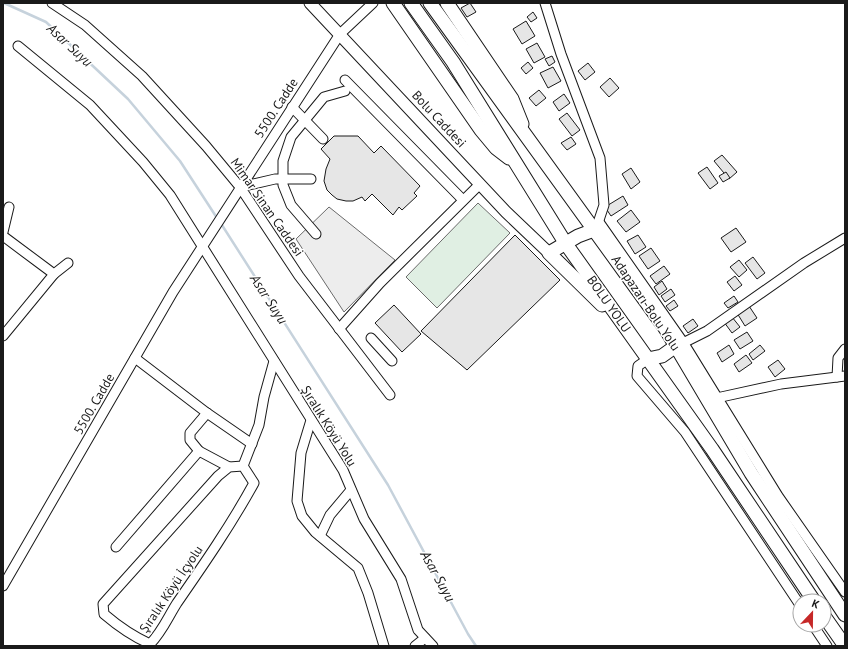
<svg xmlns="http://www.w3.org/2000/svg" width="848" height="649" font-family="'PT Sans',sans-serif">
  <style>
    .green { fill: #e0efe3; stroke: #6a6a6a }
    .parking { fill: #ededed; stroke: #6a6a6a }
    .lines { fill: none; stroke-linecap: round; stroke-linejoin: round }
    .stream { stroke: #c6d2dc; stroke-width: 2.5 }
    .building { fill: #e6e6e6; stroke: #1a1a1a }
    .minor-casing { stroke: #1a1a1a; stroke-width: 11 }
    .major-casing { stroke: #1a1a1a; stroke-width: 13 }
    .highway-casing { stroke: #1a1a1a; stroke-width: 15 }
    .minor { stroke: #fff; stroke-width: 9 }
    .major { stroke: #fff; stroke-width: 11 }
    .highway { stroke: #fff; stroke-width: 13 }
    .labels { text-anchor: middle; dominant-baseline: central; stroke-width: 3; stroke-linejoin: round; paint-order: stroke }
    .street-label { font-size: 13px; fill: #1a1a1a; stroke: #fff }
    .water-label { font-size: 14px; font-style: italic; fill: #1a1a1a; stroke: #fff }
  </style>
  <rect width="100%" height="100%" fill="#fff"/>
  <path class="green" d="M478 203 510 233 437 308 406 277Z"/>
  <path class="parking" d="M329 207 395 260 344 312 296 239Z"/>
  <g class="lines">
    <g class="stream">
      <path d="M4 3 46 22 128 99 180 161 217 218"/>
      <path d="M220 222 388 485 468 634 476 646"/>
    </g>
  </g>
  <g class="building">
    <path d="M470 3 476 12 467 17 461 8Z"/>
    <path d="M533 12 537 18 531 22 527 17Z"/>
    <path d="M526 21 535 36 522 44 513 29Z"/>
    <path d="M537 43 545 57 534 63 526 49Z"/>
    <path d="M552 56 555 62 549 66 545 59Z"/>
    <path d="M528 62 533 68 526 74 521 68Z"/>
    <path d="M588 63 595 72 585 80 578 71Z"/>
    <path d="M553 67 561 81 548 88 540 73Z"/>
    <path d="M610 78 619 88 609 97 600 87Z"/>
    <path d="M539 90 546 98 536 106 529 98Z"/>
    <path d="M564 94 570 103 559 111 553 102Z"/>
    <path d="M567 113 580 130 572 136 559 119Z"/>
    <path d="M334 136H358L374 153 381 146 420 186 414 193 417 196 402 210 399 207 393 215 372 194 365 201 362 197 353 201H346L337 199 332 195 327 190 324 181 326 169 330 159 321 149Z"/>
    <path d="M571 137 576 144 567 150 561 143Z"/>
    <path d="M722 155 737 172 729 179 714 161Z"/>
    <path d="M707 167 718 183 710 189 698 173Z"/>
    <path d="M631 168 640 182 631 189 622 174Z"/>
    <path d="M726 172 730 178 723 182 719 176Z"/>
    <path d="M623 196 628 205 611 216 605 207Z"/>
    <path d="M631 210 640 222 626 232 617 221Z"/>
    <path d="M736 228 746 242 731 252 721 238Z"/>
    <path d="M515 235 560 280 467 370 421 331Z"/>
    <path d="M638 235 646 247 635 254 627 241Z"/>
    <path d="M651 248 660 261 648 269 639 256Z"/>
    <path d="M753 257 765 273 757 279 745 263Z"/>
    <path d="M739 260 747 270 739 277 730 267Z"/>
    <path d="M664 266 670 274 656 284 650 276Z"/>
    <path d="M735 276 742 285 734 291 727 282Z"/>
    <path d="M662 281 667 289 659 295 654 287Z"/>
    <path d="M671 289 675 295 665 302 661 296Z"/>
    <path d="M734 296 738 302 728 308 724 303Z"/>
    <path d="M674 300 678 306 670 311 666 306Z"/>
    <path d="M394 305 421 334 402 352 375 323Z"/>
    <path d="M749 306 757 318 745 326 737 313Z"/>
    <path d="M732 317 740 327 732 333 724 322Z"/>
    <path d="M693 319 698 326 688 333 683 326Z"/>
    <path d="M747 332 753 341 740 349 734 340Z"/>
    <path d="M729 345 734 354 722 362 717 353Z"/>
    <path d="M760 345 765 351 753 360 749 354Z"/>
    <path d="M746 355 752 363 739 372 734 364Z"/>
    <path d="M778 360 785 369 775 377 768 367Z"/>
  </g>
  <g class="lines">
    <defs>
      <g id="minor">
        <path d="M52 3 85 25 142 76 206 146 240 187 299 276 390 395"/>
        <path d="M545 3 561 54 600 158 604 205 597 226"/>
        <path d="M18 46 90 105 143 162 170 195 343 470 364 519 401 579 418 630 433 646"/>
        <path d="M345 80 463 200"/>
        <path d="M292 107 323 139"/>
        <path d="M240 187 275 179H311"/>
        <path d="M599 222 683 342 778 496 845 592"/>
        <path d="M3 232 9 207"/>
        <path d="M316 234 291 205 283 185V161L291 137 324 97 345 91"/>
        <path d="M3 236 54 274 68 263"/>
        <path d="M339 329 380 283 480 184"/>
        <path d="M3 336 54 274"/>
        <path d="M371 338 392 361"/>
        <path d="M679 345 707 331 804 263 845 238"/>
        <path d="M135 358 207 413 252 444"/>
        <path d="M648 359 638 366 637 376 685 432 800 605"/>
        <path d="M837 377 838 358 845 349"/>
        <path d="M712 399 781 384 845 376"/>
        <path d="M207 413 190 433V440L199 451 229 467"/>
        <path d="M311 420 301 453 297 501 302 516 315 532 358 568 368 593 384 646"/>
        <path d="M243 466 229 467 218 476 103 604 104 614C118 626 132 636 150 644 162 632 168 617 177 603 204 564 231 525 254 483L243 466 259 425 264 397 274 361"/>
        <path d="M320 536 330 515 351 490"/>
        <path d="M116 547 199 451"/>
        <path d="M3 586 173 292 340 34 373 3"/>
        <path d="M813 625 827 646"/>
        <path d="M415 646 425 638"/>
      </g>
      <path id="major" d="M310 3 506 212 549 253"/>
      <g id="highway">
        <path d="M393 3 481 130 496 148 509 158"/>
        <path d="M411 3 453 62 566 244 712 449 814 601"/>
        <path d="M430 3 665 328 751 473 845 615"/>
        <path d="M447 3 512 99 522 124"/>
        <path d="M594 230 578 236 549 253 602 305"/>
        <path d="M648 359 662 356 676 346"/>
        <path d="M824 616 845 646"/>
      </g>
    </defs>
    <use href="#minor" class="minor-casing"/>
    <use href="#major" class="major-casing"/>
    <use href="#highway" class="highway-casing"/>
    <use href="#minor" class="minor"/>
    <use href="#major" class="major"/>
    <use href="#highway" class="highway"/>
  </g>
  <g class="labels">
    <g class="street-label">
      <text transform="translate(276 108) rotate(-57)">5500. Cadde</text>
      <text transform="translate(439 119) rotate(47)">Bolu Caddesi</text>
      <text transform="translate(267 207) rotate(55)">Mimar Sinan Caddesi</text>
      <text transform="translate(646 303) rotate(56)">Adapazarı-Bolu Yolu</text>
      <text transform="translate(609 304) rotate(55)">BOLU YOLU</text>
      <text transform="translate(94 404) rotate(-60)">5500. Cadde</text>
      <text transform="translate(329 426) rotate(58)">Şıralık Köyü Yolu</text>
      <text transform="translate(171 589) rotate(-56)">Şıralık Köyü İçyolu</text>
    </g>
    <g class="water-label">
      <text transform="translate(70 45) rotate(43)">Asar Suyu</text>
      <text transform="translate(269 299) rotate(57)">Asar Suyu</text>
      <text transform="translate(438 576) rotate(61)">Asar Suyu</text>
    </g>
  </g>
  <rect width="848" height="649" fill="none" stroke="#1a1a1a" stroke-width="8"/>
  <g transform="translate(812 613) rotate(22)"><circle r="19" fill="#ffffff" stroke="#a3a3a3"/>
  <path d="M0-3L7 15L0 10L-7 15Z" fill="#c62828"/>
  <text y="-6" font-size="11" font-weight="bold" text-anchor="middle" fill="#1a1a1a">K</text>
  </g>
</svg>
